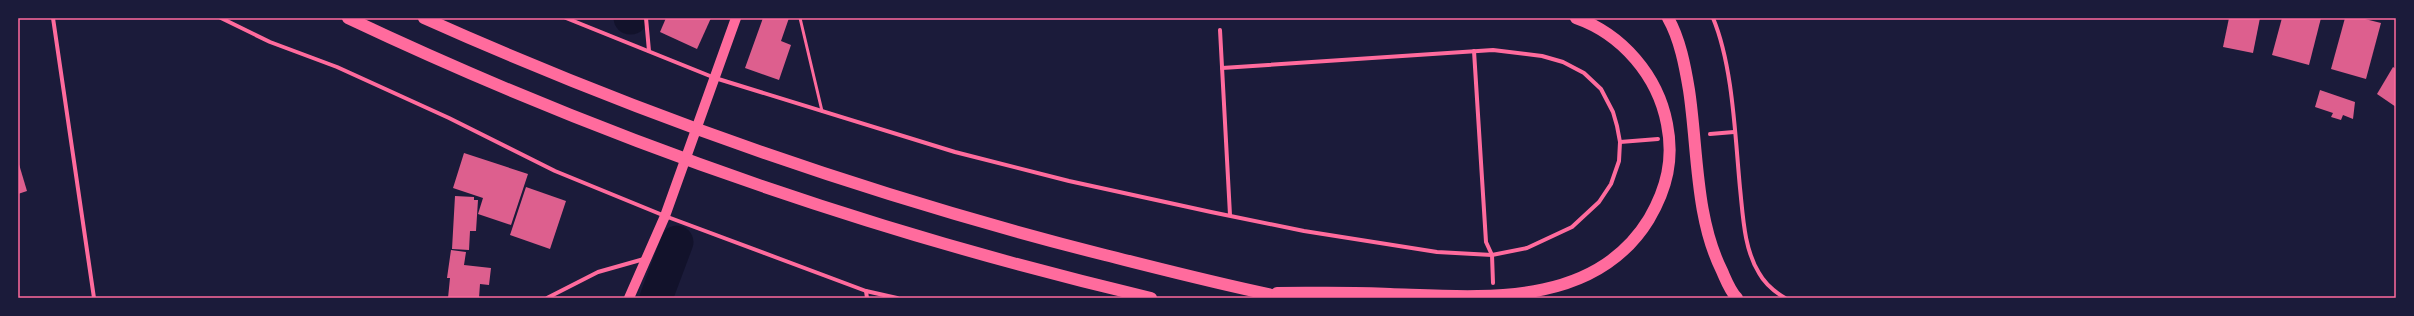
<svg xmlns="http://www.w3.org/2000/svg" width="2414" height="316" font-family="'Archivo Narrow',sans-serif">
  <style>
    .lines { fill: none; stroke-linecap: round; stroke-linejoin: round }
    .river { stroke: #12122b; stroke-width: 33 }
    .building { fill: #dd5f8e }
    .service { stroke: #ff6b9d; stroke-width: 3 }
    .minor { stroke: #ff6b9d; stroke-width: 4 }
    .primary { stroke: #ff6b9d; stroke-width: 10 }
    .motorway { stroke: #ff6b9d; stroke-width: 12 }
    .neatline { fill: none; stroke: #ff6b9d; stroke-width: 1.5 }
  </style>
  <rect width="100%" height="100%" fill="#1b1b3a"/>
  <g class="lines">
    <g class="river">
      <path d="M630 18H631"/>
      <path d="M656 298 677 242"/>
    </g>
  </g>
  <g class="building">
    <path d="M666 18H711L697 49 660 32Z"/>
    <path d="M763 18H789L781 41 791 45 779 80 745 68Z"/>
    <path d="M2229 18H2260L2253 53 2223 47Z"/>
    <path d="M2282 18H2321L2309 65 2272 55Z"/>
    <path d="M2345 18H2361L2381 23 2366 79 2331 69Z"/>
    <path d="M2393 67 2396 69V107L2377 94Z"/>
    <path d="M2320 90 2355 102 2353 119 2343 115 2341 120 2331 117 2333 113 2315 107Z"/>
    <path d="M464 153 528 174 511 225 478 214 483 198 453 188Z"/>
    <path d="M18 161 27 191 18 194Z"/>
    <path d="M526 187 566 201 550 249 510 235Z"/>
    <path d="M455 196 474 197V200H478L476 231H470L469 250 452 249Z"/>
    <path d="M451 250 466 252 464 265 491 268 489 285 480 284 479 298H448L450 278H447Z"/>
  </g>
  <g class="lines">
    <path class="service" d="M800 18 822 111"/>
    <g class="minor">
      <path d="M53 18 94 298"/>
      <path d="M221 18 270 42 337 67 449 118 555 171 665 216 866 291 897 298"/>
      <path d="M566 18 715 78 955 152 1069 181 1211 212 1304 231 1437 252 1492 255 1527 248 1572 227 1599 202 1611 184 1619 161 1620 142 1617 126 1613 112 1601 89 1584 73 1563 62 1542 56 1493 50 1222 68"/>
      <path d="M646 18 649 51"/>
      <path d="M1713 18C1733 66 1735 136 1740 188 1743 216 1744 249 1759 273 1765 284 1775 292 1785 298"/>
      <path d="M1220 30 1230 215"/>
      <path d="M1474 51 1486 242 1492 255 1493 283"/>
      <path d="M1710 134 1734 132"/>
      <path d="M1620 142 1658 139"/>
      <path d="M866 291 867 298"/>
      <path d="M547 298 598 272 644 259"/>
    </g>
    <path class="primary" d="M629 298 665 216 736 18"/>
    <g class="motorway">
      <path d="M348 18C604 139 875 233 1151 298"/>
      <path d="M424 18C643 116 872 196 1105 255 1165 270 1226 286 1287 298"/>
      <path d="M1668 18C1680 39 1685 66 1689 90 1698 150 1695 217 1722 271 1726 280 1730 291 1737 298"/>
      <path d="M1277 293C1315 293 1353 292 1390 294 1481 297 1594 309 1649 219 1667 188 1674 159 1667 124 1658 76 1622 34 1576 18"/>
    </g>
  </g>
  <rect width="2414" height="316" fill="none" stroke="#1b1b3a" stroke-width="38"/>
  <rect x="19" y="19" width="2376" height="278" class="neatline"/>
</svg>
